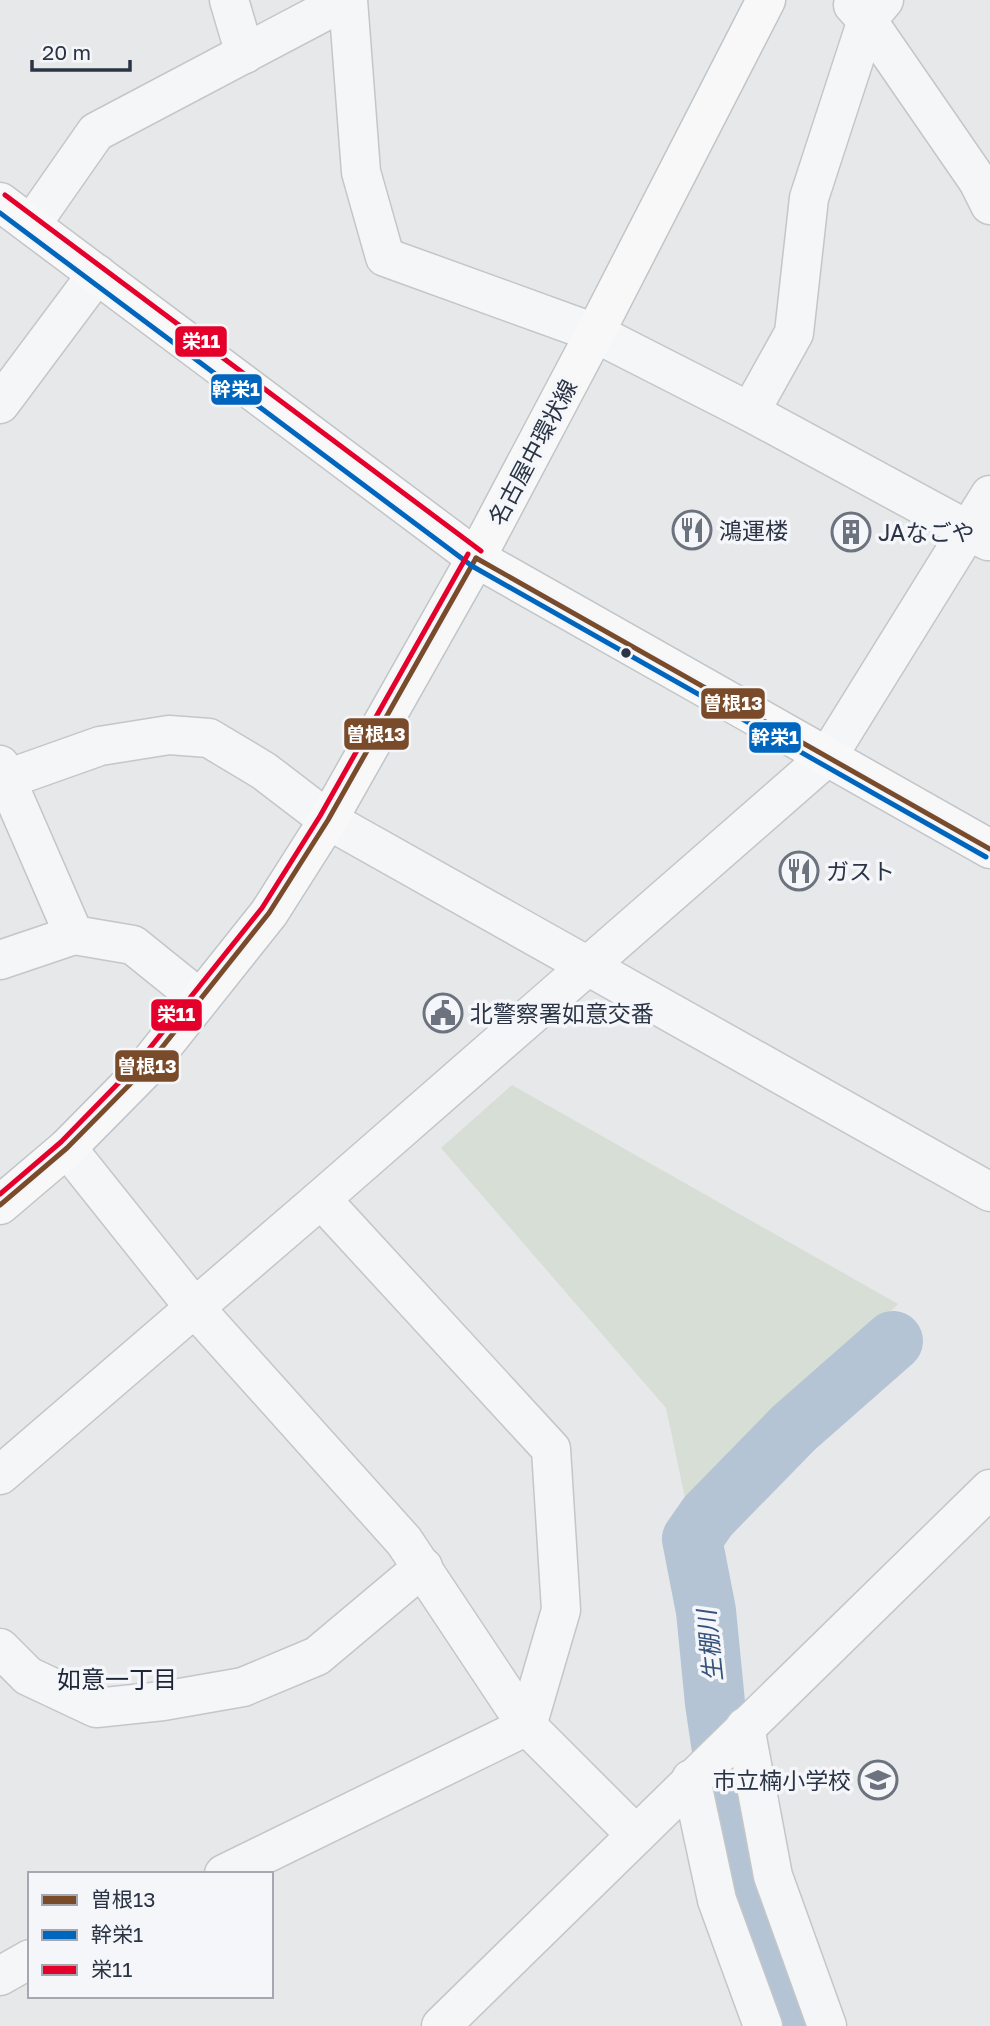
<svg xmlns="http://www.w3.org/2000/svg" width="990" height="2026" font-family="'Golos Text','Noto Sans JP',sans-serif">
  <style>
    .green { fill: #d6ded6 }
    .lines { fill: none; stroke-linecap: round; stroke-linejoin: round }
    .river { stroke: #b4c4d5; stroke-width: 60 }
    .minor-casing { stroke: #c4c6c8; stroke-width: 41 }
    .major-casing { stroke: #c2c5c8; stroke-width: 41 }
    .minor { stroke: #f5f6f7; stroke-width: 38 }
    .major { stroke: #f8f8f8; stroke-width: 38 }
    .bus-1-casing { stroke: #f4f6f9; stroke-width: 10 }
    .bus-2-casing { stroke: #f4f6f9; stroke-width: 10 }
    .bus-3-casing { stroke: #f4f6f9; stroke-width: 10 }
    .bus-1 { stroke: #7a4b2a; stroke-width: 5 }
    .bus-2 { stroke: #0065bd; stroke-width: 5 }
    .bus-3 { stroke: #e4002b; stroke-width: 5 }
    .bus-dot { fill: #2b3445; stroke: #f4f6f9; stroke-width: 2.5 }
    .labels { text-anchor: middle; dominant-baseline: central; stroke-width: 7; stroke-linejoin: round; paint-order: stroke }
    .street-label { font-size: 23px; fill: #2b3445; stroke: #f4f6f9 }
    .poi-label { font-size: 23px; fill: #2b3445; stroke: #f4f6f9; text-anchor: start }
    .water-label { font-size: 24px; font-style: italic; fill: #34527a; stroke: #f4f6f9 }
    .neighbourhood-label { font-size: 24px; fill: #1d2536; stroke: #f4f6f9 }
    .line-badge { stroke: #f4f6f9; stroke-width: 2.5 }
    .badge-label { font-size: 19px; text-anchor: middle; font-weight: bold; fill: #fff }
  </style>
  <rect width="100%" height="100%" fill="#e6e8ea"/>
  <path class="green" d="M512 1085 898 1304 688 1512 666 1408 441 1148Z"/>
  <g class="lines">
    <path class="river" d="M791 2026 769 1970 743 1892 715 1703 706 1611 692 1539 708 1516 794 1428 893 1341"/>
    <defs>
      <g id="minor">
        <path d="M229 0 245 54"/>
        <path d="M348 0 361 172 385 257 595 333 750 412 988 541"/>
        <path d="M853 5 867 20 978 181 990 205"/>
        <path d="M31 225 96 132 346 0"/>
        <path d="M0 404 97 274"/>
        <path d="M750 412 794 333 809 198 867 20 884 0"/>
        <path d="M0 765 74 935"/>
        <path d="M7 779 100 746 169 735 209 738 264 771 328 820 990 1192"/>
        <path d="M0 960 74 935 133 945 200 999"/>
        <path d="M67 1148 194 1307 404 1541 527 1726 636 1835"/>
        <path d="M0 1475 321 1199 828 756 990 495"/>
        <path d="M0 1648 28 1676 96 1708 163 1701 243 1687 317 1656 423 1567"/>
        <path d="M745 1727 773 1876 827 2026"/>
        <path d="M691 1779 717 1900 763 2026"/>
        <path d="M224 1874 527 1726 561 1610 551 1449 321 1199"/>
        <path d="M0 1976 30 1959"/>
        <path d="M441 2026 990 1489"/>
      </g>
      <g id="major">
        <path d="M0 202 476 558 990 849"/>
        <path d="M0 1205 67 1148 144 1070 269 913 328 820 476 558 595 333 766 0"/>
      </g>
    </defs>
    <use href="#minor" class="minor-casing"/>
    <use href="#major" class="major-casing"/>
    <use href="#minor" class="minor"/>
    <use href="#major" class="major"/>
    <defs>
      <g id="bus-1">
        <path d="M476 558 990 849"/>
        <path d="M0 1205 67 1148 144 1070 269 913 328 820 476 558"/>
      </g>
      <path id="bus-2" d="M0 213 472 566 986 857"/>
      <g id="bus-3">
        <path d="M5 195 481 551"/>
        <path d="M0 1194 61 1142 137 1064 262 908 320 816 468 554"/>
      </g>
    </defs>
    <use href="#bus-1" class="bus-1-casing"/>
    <use href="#bus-2" class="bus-2-casing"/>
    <use href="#bus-3" class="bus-3-casing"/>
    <use href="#bus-1" class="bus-1"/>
    <use href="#bus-2" class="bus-2"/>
    <use href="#bus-3" class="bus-3"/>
  </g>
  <defs>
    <symbol id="restaurant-ring" viewBox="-11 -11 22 22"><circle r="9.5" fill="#f4f6f9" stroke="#6c737f" stroke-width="1.5"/><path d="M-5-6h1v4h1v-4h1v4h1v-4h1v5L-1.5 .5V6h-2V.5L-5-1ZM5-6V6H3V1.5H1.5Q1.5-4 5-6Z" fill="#6c737f"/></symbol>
    <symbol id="building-ring" viewBox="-11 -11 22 22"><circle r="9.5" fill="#f4f6f9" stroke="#6c737f" stroke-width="1.5"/><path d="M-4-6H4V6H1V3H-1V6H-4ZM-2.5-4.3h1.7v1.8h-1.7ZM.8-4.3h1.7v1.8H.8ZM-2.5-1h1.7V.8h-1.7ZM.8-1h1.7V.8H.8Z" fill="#6c737f"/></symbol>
    <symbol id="civic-ring" viewBox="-11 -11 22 22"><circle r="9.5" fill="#f4f6f9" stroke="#6c737f" stroke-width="1.5"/><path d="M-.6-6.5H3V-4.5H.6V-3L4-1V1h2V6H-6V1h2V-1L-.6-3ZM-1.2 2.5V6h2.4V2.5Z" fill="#6c737f"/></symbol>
    <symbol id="school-ring" viewBox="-11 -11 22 22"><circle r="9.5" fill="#f4f6f9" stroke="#6c737f" stroke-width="1.5"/><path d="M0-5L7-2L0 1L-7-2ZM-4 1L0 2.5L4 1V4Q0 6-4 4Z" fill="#6c737f"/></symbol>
  </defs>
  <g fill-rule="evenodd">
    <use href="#restaurant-ring" x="670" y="508" width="44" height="44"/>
    <use href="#building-ring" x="829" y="510" width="44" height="44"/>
    <use href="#restaurant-ring" x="777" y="849" width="44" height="44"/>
    <use href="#civic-ring" x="421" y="991" width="44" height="44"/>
    <use href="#school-ring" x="856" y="1758" width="44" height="44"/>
  </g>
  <circle class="bus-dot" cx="626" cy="653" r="6"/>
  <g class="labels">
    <g class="street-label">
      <text transform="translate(532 452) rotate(-62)">名古屋中環状線</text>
    </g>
    <g class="poi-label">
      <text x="719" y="530">鴻運楼</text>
      <text x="878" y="532">JAなごや</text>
      <text x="826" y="871">ガスト</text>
      <text x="470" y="1013">北警察署如意交番</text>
      <text x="851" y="1780" text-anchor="end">市立楠小学校</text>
    </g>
    <g class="water-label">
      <text transform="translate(709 1646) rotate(-96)">生棚川</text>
    </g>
    <g class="neighbourhood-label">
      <text x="117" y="1678">如意一丁目</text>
    </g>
  </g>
  <g class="line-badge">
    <rect x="174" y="325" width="54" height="33" rx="7" fill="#e4002b"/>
    <rect x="210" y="373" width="53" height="33" rx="7" fill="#0065bd"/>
    <rect x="700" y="687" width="66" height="33" rx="7" fill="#7a4b2a"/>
    <rect x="343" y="717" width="67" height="34" rx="7" fill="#7a4b2a"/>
    <rect x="748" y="721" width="54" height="33" rx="7" fill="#0065bd"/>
    <rect x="150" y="998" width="53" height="34" rx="7" fill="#e4002b"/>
    <rect x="114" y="1049" width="66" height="34" rx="7" fill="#7a4b2a"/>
  </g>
  <g class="badge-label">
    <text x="201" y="348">栄11</text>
    <text x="236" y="396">幹栄1</text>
    <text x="733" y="710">曽根13</text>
    <text x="376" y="741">曽根13</text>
    <text x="775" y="744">幹栄1</text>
    <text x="176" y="1021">栄11</text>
    <text x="147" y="1073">曽根13</text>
  </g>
  <rect x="28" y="1872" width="245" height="126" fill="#f4f6f9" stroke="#a4a8b1" stroke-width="2"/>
  <rect x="42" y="1895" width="35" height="10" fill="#7a4b2a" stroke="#a4a8b1" stroke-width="2"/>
  <text x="91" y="1907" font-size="21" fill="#2b3445">曽根13</text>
  <rect x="42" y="1930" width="35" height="10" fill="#0065bd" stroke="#a4a8b1" stroke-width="2"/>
  <text x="91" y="1942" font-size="21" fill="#2b3445">幹栄1</text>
  <rect x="42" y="1965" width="35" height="10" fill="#e4002b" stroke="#a4a8b1" stroke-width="2"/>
  <text x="91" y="1977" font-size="21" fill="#2b3445">栄11</text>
  <path d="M32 60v10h98v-10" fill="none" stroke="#2b3445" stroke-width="3.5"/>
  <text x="42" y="60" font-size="21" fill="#2b3445" stroke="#f4f6f9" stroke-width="5" paint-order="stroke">20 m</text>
</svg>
